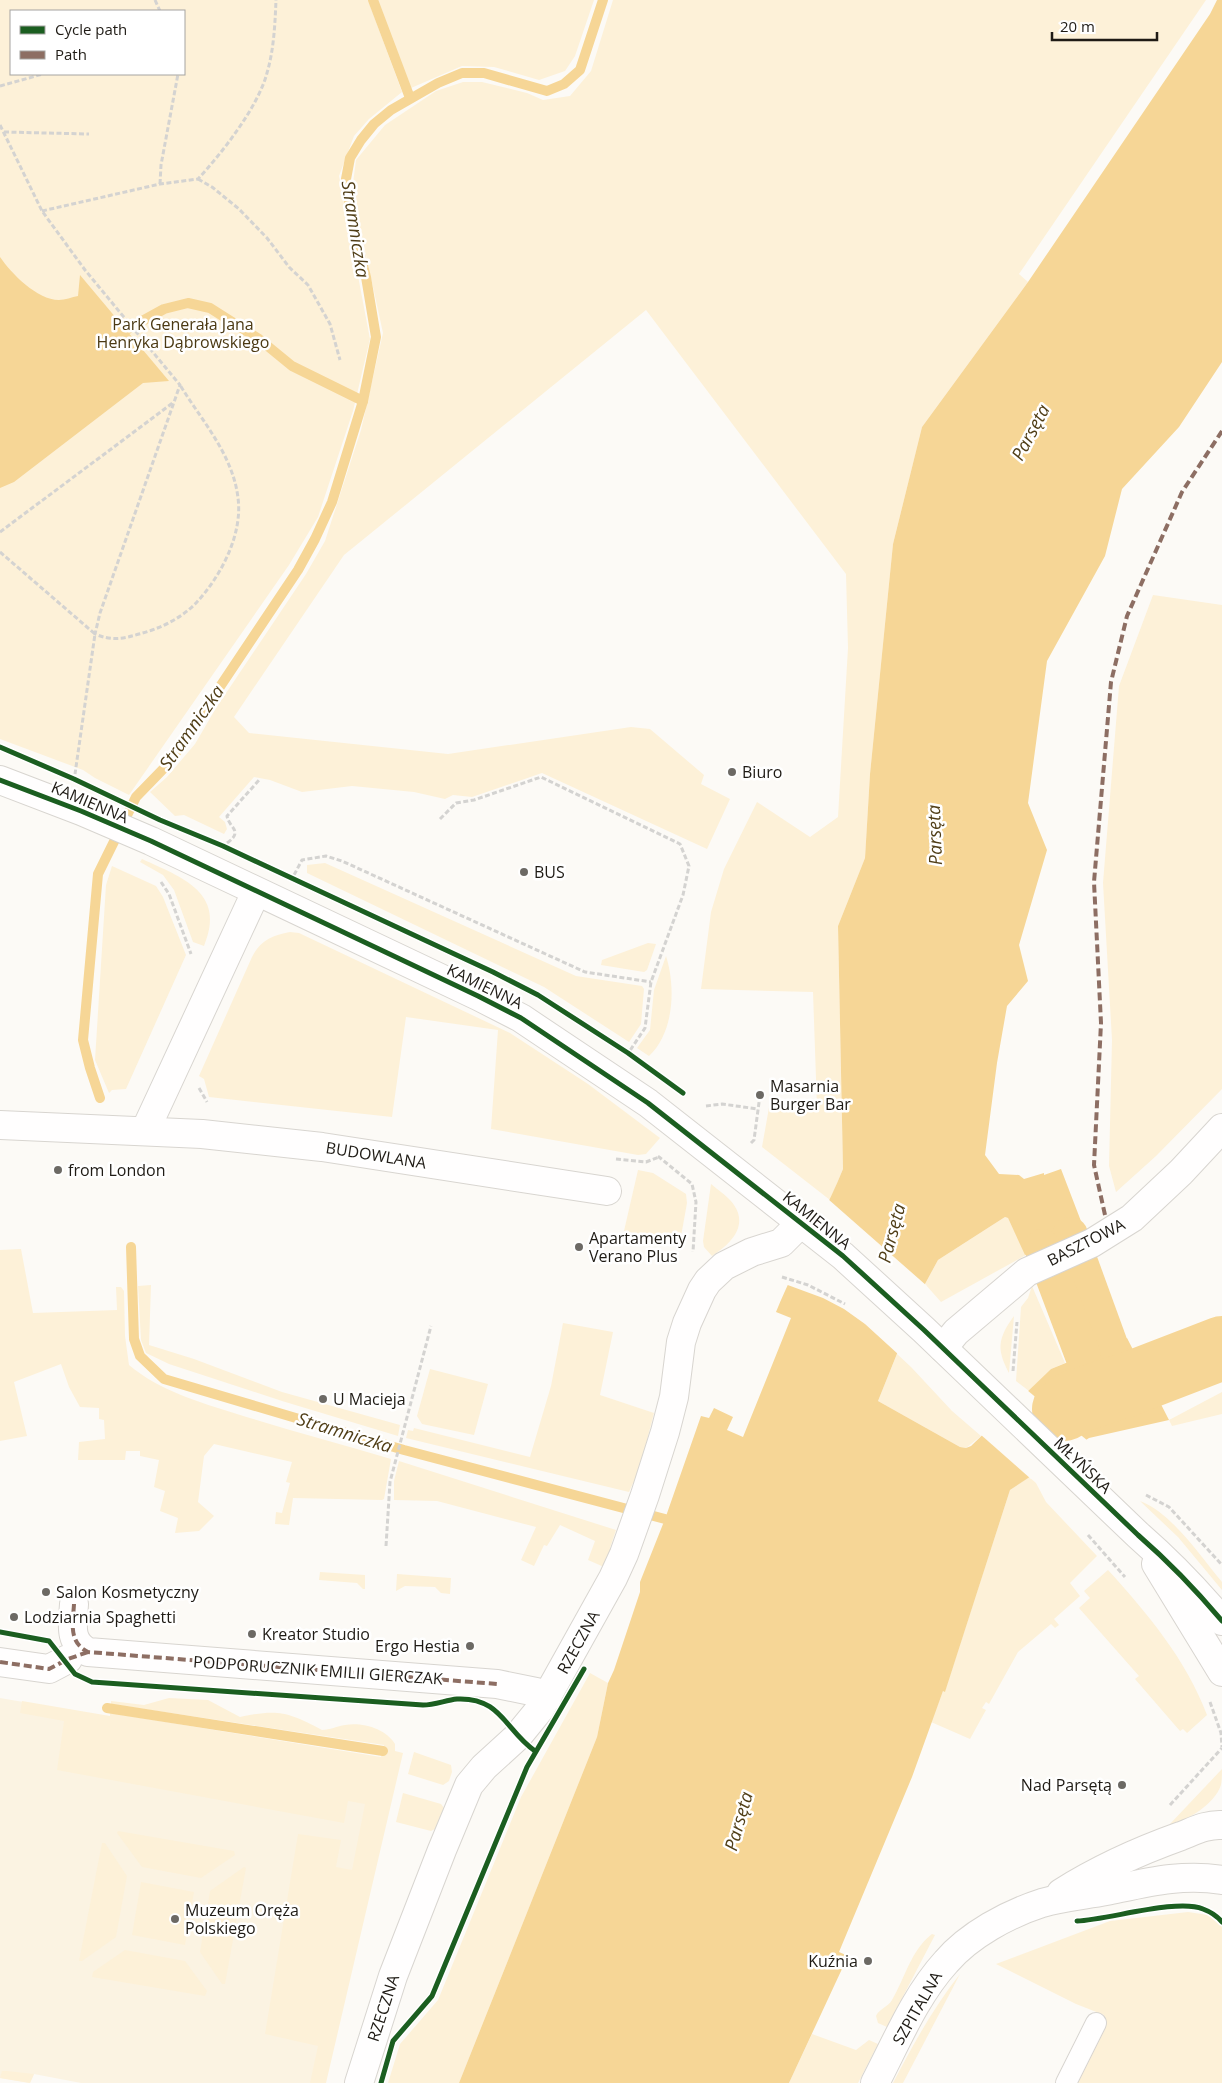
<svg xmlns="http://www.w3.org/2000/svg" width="1222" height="2083" font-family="'Open Sans',sans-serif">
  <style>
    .built { fill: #fbf3e2 }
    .green { fill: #fdf1d8; fill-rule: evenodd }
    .water { fill: #f6d696 }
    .pier { fill: #fcfaf6 }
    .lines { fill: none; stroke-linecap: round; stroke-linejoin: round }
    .stream { stroke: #f6d696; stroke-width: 10 }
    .canal { stroke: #f6d696; stroke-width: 36 }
    .river { stroke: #f6d696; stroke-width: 64 }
    .service-casing { stroke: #d8d5d0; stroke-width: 22 }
    .pedestrian-casing { stroke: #d8d5d0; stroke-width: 30 }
    .minor-casing { stroke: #d8d5d0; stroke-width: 30 }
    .tertiary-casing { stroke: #d8d5d0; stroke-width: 30 }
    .path { stroke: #d4d3d1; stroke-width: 3; stroke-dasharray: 5 2.5; stroke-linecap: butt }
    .service { stroke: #fffefe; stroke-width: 20 }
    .pedestrian { stroke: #fffefe; stroke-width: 28 }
    .minor { stroke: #fffefe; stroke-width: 28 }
    .tertiary { stroke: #fffefe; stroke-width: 28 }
    .quiet { stroke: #8d6e63; stroke-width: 4; stroke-dasharray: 8 4; stroke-linecap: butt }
    .cycleway-casing { stroke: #fff; stroke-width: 8 }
    .cycleway { stroke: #1b5e20; stroke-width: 5 }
    .poi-dot { fill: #6c6964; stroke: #fff; stroke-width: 2 }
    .labels { text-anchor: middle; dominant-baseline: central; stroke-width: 5; stroke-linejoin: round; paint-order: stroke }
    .park-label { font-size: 16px; fill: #4b3913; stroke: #fff }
    .poi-label { font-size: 16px; fill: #1f1b15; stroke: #fff; text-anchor: start }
    .street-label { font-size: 16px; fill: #1f1b15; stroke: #fff }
    .water-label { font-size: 18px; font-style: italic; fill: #503e17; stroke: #fff }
  </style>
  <rect width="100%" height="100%" fill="#fcfaf6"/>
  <path class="built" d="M0 1698 378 1763 319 2083H81L34 2074 30 2083 0 2078Z"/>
  <g class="green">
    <path d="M0 0H368L402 92 369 119 354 136 339 176 370 339 353 411 318 517 289 565 129 795 95 778 83 770 0 739ZM11 11H184V74H11Z"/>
    <path d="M377 0H594L575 56 565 71 539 80 494 67 462 66 411 88Z"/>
    <path d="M613 0H1206L1019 274 1028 282 922 427 893 544 870 774 865 858 838 926 843 1169 830 1200 762 1147 770 1102 817 1107 813 992 701 989 711 912 724 869 757 802 810 837 838 817 848 648 846 574 646 310 344 555 234 717 249 733 448 754 631 727 650 729 704 775 701 784 730 799 707 849 542 773 472 797 453 795 445 799 414 792 352 786 302 792 270 780 254 777 219 817 225 822 227 829 224 834 184 815 175 816 150 792 167 777 195 744 216 708 306 574 325 541 361 430 383 333 352 191 356 160 385 125 436 91 463 82H482L527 93 543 100 570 96 591 71Z"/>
    <path d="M1153 595 1222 605V1089L1156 1156 1116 1192 1109 1166 1112 1040 1103 883 1119 686Z"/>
    <path d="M142 859C181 877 227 892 204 946L193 942 174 890 163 875 140 862Z"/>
    <path d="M325 863 576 976 642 986 644 989 641 1024 629 1042 544 987 307 873V865Z"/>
    <path d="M112 866 156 886 163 897 186 955 126 1089 112 1090 109 1093 95 1060 106 885Z"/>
    <path d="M290 932 299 933 510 1033 588 1084 660 1138 646 1154 638 1155 491 1129 498 1030 406 1017 392 1117 209 1097 204 1079 199 1076 252 957C260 941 272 935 290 932Z"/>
    <path d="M648 943 656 944 647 970 644 972 601 965 602 960Z"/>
    <path d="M666 956C676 987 674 1033 649 1056L637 1048 650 1030 654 990Z"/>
    <path d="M638 1170 653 1173 686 1194 687 1203 680 1242 624 1231Z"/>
    <path d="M711 1184C718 1190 729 1197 734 1205 749 1227 729 1245 712 1256L704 1247 703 1241Z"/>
    <path d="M1005 1217 1008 1218 1026 1255 941 1302 925 1284 938 1260Z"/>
    <path d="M21 1249 33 1313 117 1310 116 1287H121L124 1291 125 1336 129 1365C160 1391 199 1402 237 1414 288 1430 340 1444 391 1459L384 1499 382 1500 293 1498 289 1525 275 1524 276 1512 282 1513 290 1483 286 1482 292 1462 214 1444 204 1456 198 1502 214 1516 199 1531 175 1533 178 1518 160 1511 165 1491 154 1487 159 1460 140 1456V1451H126L125 1460H78L79 1442 105 1439 104 1420 99 1419V1408L80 1407 69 1387 61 1364 14 1382 27 1436 0 1441V1250Z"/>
    <path d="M151 1285 149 1345 194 1359 282 1392 400 1425 398 1436 282 1401 169 1364 146 1353 141 1340 138 1286Z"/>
    <path d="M1032 1286 1065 1363 1051 1369 1029 1391 1016 1381 1021 1307 1028 1298Z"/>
    <path d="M1014 1316 1009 1373C996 1349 998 1338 1014 1316Z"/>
    <path d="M563 1323 613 1332 600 1395 654 1413 636 1483H633L629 1492 406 1438 408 1430 413 1431 414 1428 530 1457 551 1386Z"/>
    <path d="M897 1354 911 1367 952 1411 981 1436 966 1448 960 1447 878 1401Z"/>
    <path d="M430 1369 488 1384 474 1435 422 1424 417 1416Z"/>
    <path d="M1222 1392V1414L1172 1426 1169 1420Z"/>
    <path d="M399 1461 616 1530 610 1548 612 1549 604 1567 588 1560 595 1541 560 1525 547 1546 544 1545 534 1566 521 1560 536 1527 437 1501 394 1500V1481Z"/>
    <path d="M1029 1477 1036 1483 1046 1502 1097 1556 1070 1583 1080 1596 1054 1619 1059 1625 1055 1628 1051 1624 1018 1652 989 1704 986 1702 982 1708 986 1710 970 1739 931 1722 943 1691H945L1010 1490Z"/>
    <path d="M1140 1501C1172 1513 1200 1556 1222 1582V1590L1178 1537Z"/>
    <path d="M1108 1570C1147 1613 1186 1659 1207 1715L1187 1733 1183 1729 1180 1731 1135 1679 1139 1676 1079 1608 1090 1598 1084 1591Z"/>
    <path d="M320 1572 365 1575V1589H363L357 1583 319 1580Z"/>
    <path d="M397 1574 451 1578 450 1594 441 1593 435 1587 405 1586 396 1591Z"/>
    <path d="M590 1673 608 1683 597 1737 459 2083H388L400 2044 438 2000 521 1797Z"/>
    <path d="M169 1698 208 1700 240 1717C278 1709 288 1712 322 1730 330 1730 337 1726 345 1725 363 1722 386 1729 395 1744V1751L403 1753 326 2083H310L318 2046 265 2034 298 1834 341 1840 336 1867 352 1870 365 1804 348 1801 344 1823 57 1770 64 1721 20 1713 22 1701 110 1716V1713L381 1757 384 1745 111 1704V1701L144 1705Z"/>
    <path d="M414 1752 451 1765 452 1772 449 1781 443 1785 408 1774Z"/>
    <path d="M1222 1769C1222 1774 1222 1780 1221 1785 1214 1805 1189 1818 1170 1827V1824Z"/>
    <path d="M403 1793 441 1804 444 1808 435 1829 431 1831 396 1822Z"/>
    <path d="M118 1831 234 1851 235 1855 201 1878 142 1867 117 1833Z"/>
    <path d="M102 1843H105L127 1876 116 1937 82 1961H79Z"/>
    <path d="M244 1867 246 1868 225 1984H222L200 1952 210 1891Z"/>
    <path d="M141 1882 194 1892 185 1945 132 1935Z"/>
    <path d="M1188 1912 1208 1915 1222 1927V2083H1071L1104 2015 1076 2004 996 1964 1110 1921Z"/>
    <path d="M932 1934 935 1935 887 2027 878 2023 876 2016C879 2009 888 2007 892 2000 905 1978 911 1950 932 1934Z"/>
    <path d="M125 1950 185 1961 207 1991 205 1996 92 1977 93 1972Z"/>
    <path d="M960 1974 903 2083H893C913 2045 933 2008 960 1974Z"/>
    <path d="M812 2034 856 2050 869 2040 878 2044 858 2083H789Z"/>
    <path d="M2 2071H7L34 2074 30 2083 0 2078Z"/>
  </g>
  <g class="water">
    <path d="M1217 0H1222V362L1179 427 1122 489 1105 556 1047 661 1028 803 1047 850 1019 945 1028 981 1007 1006 997 1063 985 1155 999 1174 1019 1175 1024 1179 1044 1173V1175L1061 1169 1084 1229 1025 1255 1008 1218 1005 1217 938 1260 925 1284 878 1401 960 1447 966 1448 971 1446 1051 1369 1127 1338 1169 1420 1089 1438 1010 1490 945 1692 943 1691 912 1777 839 1952 848 1956 789 2083H459L597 1737 608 1683 614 1670 640 1592V1582L665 1519 701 1416 709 1418 714 1408 733 1417 727 1430 743 1437 791 1318 776 1312C796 1263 823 1218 843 1169L838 926 865 858 870 774 893 544 922 427 1028 282 1210 14Z"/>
    <path d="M0 257C11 273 37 300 59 300 65 300 72 297 78 296L80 275 169 381 143 383 14 482 0 488Z"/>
  </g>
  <g class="pier">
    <path d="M828 1199 927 1286 899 1355 865 1324 844 1309 823 1298 785 1284Z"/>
    <path d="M1027 1390 1088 1441 1031 1479 980 1434Z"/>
  </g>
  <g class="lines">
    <g class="stream">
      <path d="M373 0 410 98"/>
      <path d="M126 330 164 309 188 303 210 308 259 339 292 366 363 401"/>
      <path d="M100 1098 90 1068 83 1040 98 874 136 797 169 763 298 570 315 539 332 502 363 401 376 337 366 277 352 224 346 179 350 158 361 140 374 124 391 110 438 83 462 73H484L547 91 564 84 580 70 603 0"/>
      <path d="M131 1247 134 1339 140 1356 164 1379 404 1450 665 1519"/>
      <path d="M107 1708 383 1751"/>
    </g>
    <g class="canal">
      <path d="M1070 1235 1110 1345"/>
      <path d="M1042 1247 1083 1356"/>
    </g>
    <path class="river" d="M1064 1409 1074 1402 1126 1385 1222 1348"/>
    <defs>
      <path id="service" d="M1066 2083 1096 2023"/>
      <path id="pedestrian" d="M0 1662 49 1669 68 1659"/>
      <g id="minor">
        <path d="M0 1125 202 1134 322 1147 607 1191"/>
        <path d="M145 1131 256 892"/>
        <path d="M943 1348 956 1332 1027 1272 1092 1243 1132 1218 1181 1172 1222 1128"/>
        <path d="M74 1604C73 1623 68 1642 88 1652L497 1684 536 1692 547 1698"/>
        <path d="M1061 1893C1099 1869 1139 1851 1181 1836 1194 1831 1207 1824 1222 1825"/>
        <path d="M359 2083 393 1976 442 1850 469 1785 484 1767 518 1736 540 1709 613 1578 624 1554 645 1495 665 1432 674 1397 681 1342 687 1323 702 1290 708 1281 724 1266 752 1252 781 1243 801 1223"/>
        <path d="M875 2083C896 2043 915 1996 946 1962 969 1935 1008 1914 1042 1903 1063 1897 1085 1895 1106 1891 1145 1883 1182 1873 1222 1880"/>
      </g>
      <g id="tertiary">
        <path d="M0 780 81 811 151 841 478 996 521 1018 648 1103 843 1256 924 1330 1138 1535C1169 1562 1196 1590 1222 1621"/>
        <path d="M1156 1564 1222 1672"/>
      </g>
    </defs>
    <use href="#service" class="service-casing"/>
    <use href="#pedestrian" class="pedestrian-casing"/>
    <use href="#minor" class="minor-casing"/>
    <use href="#tertiary" class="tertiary-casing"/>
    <g class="path">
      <path d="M155 0 160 11"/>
      <path d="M0 86 43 74"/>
      <path d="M0 125 42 211 85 270 180 385 100 613 95 634C111 641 123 639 139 634 159 629 180 619 195 604 220 578 243 535 238 498 233 455 202 421 180 385"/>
      <path d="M4 132 89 134"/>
      <path d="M198 179 212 187 239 209 267 238 289 267 308 285 330 324 340 360"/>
      <path d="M160 184 161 165 178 74"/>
      <path d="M42 211 160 184 198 179C222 153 258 107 267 73 274 49 275 24 276 0"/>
      <path d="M0 532 174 402"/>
      <path d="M0 552 95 634 75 774"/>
      <path d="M440 819 456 803 474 800 541 777 680 844 689 866 683 895 651 982 645 1028 629 1052"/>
      <path d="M227 843C244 831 229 828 227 816L260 779"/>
      <path d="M294 875 302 860 326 856 342 861 585 972 651 982"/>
      <path d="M161 882 169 894 191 954"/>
      <path d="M199 1088 207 1102"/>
      <path d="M706 1106 722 1104 758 1109"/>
      <path d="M751 1143 754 1140 760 1095"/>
      <path d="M660 1156 659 1157 692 1184 696 1202 693 1252"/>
      <path d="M616 1159 646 1162 659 1157"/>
      <path d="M782 1277 808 1285 845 1304"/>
      <path d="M1013 1371 1017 1322"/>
      <path d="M1146 1495 1169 1507 1222 1565"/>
      <path d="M1088 1535 1125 1577"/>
      <path d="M386 1546 390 1482 431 1326"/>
      <path d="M1210 1702 1221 1733 1222 1747"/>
      <path d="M1170 1805 1222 1748"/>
    </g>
    <use href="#service" class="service"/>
    <use href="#pedestrian" class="pedestrian"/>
    <use href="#minor" class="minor"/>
    <use href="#tertiary" class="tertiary"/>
    <g class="quiet">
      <path d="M1105 1215 1094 1165 1101 1023 1094 882 1111 682 1127 616 1182 492 1222 431"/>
      <path d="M74 1604C73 1623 68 1642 88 1652L497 1684"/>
      <path d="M0 1662 49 1669 68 1659 88 1652"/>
    </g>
    <defs>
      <g id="cycleway">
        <path d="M0 747 74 779 160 820 223 846 493 972 538 995 628 1053 683 1093"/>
        <path d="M0 780 81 811 151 841 478 996 521 1018 648 1103 843 1256 924 1330 1138 1535C1169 1562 1196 1590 1222 1621"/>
        <path d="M0 1632 49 1641 75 1674 92 1682 423 1705C435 1705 446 1700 457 1699 501 1697 505 1730 535 1751"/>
        <path d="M1077 1921C1108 1920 1177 1898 1203 1909 1211 1912 1217 1916 1222 1922"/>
        <path d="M381 2083 393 2041 432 1996 527 1767 584 1669"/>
      </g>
    </defs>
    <use href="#cycleway" class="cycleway-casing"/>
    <use href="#cycleway" class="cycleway"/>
  </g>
  <g class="poi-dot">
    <circle cx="732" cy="772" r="5"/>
    <circle cx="524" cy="872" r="5"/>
    <circle cx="760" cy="1095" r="5"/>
    <circle cx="58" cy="1170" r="5"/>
    <circle cx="579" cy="1247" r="5"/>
    <circle cx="323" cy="1399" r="5"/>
    <circle cx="46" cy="1592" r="5"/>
    <circle cx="14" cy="1617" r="5"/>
    <circle cx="252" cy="1634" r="5"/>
    <circle cx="470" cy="1646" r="5"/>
    <circle cx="1122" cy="1785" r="5"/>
    <circle cx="175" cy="1919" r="5"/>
    <circle cx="868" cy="1961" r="5"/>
  </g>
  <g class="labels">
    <g class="park-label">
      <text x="183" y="324">Park Generała Jana<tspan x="183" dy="18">Henryka Dąbrowskiego</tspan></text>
    </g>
    <g class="poi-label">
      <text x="742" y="772">Biuro</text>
      <text x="534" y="872">BUS</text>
      <text x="770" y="1086">Masarnia<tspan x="770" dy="18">Burger Bar</tspan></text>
      <text x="68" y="1170">from London</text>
      <text x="589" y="1238">Apartamenty<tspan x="589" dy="18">Verano Plus</tspan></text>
      <text x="333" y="1399">U Macieja</text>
      <text x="56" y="1592">Salon Kosmetyczny</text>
      <text x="24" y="1617">Lodziarnia Spaghetti</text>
      <text x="262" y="1634">Kreator Studio</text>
      <text x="460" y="1646" text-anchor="end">Ergo Hestia</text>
      <text x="1112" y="1785" text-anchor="end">Nad Parsętą</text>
      <text x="185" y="1910">Muzeum Oręża<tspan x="185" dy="18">Polskiego</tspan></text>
      <text x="858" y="1961" text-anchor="end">Kuźnia</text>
    </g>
    <g class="street-label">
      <text transform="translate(90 802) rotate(23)">KAMIENNA</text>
      <text transform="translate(485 986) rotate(26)">KAMIENNA</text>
      <text transform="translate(376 1155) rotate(9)">BUDOWLANA</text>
      <text transform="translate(817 1220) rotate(39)">KAMIENNA</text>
      <text transform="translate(1086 1242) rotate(-27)">BASZTOWA</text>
      <text transform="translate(1083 1465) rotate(44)">MŁYŃSKA</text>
      <text transform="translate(578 1642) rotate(-61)">RZECZNA</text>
      <text transform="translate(318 1670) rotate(4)">PODPORUCZNIK EMILII GIERCZAK</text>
      <text transform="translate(383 2008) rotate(-72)">RZECZNA</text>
      <text transform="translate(917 2008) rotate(-60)">SZPITALNA</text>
    </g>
    <g class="water-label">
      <text transform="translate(356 229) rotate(81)">Stramniczka</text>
      <text transform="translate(1030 432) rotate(-62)">Parsęta</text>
      <text transform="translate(191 727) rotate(-55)">Stramniczka</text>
      <text transform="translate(934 835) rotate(-92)">Parsęta</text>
      <text transform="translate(891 1233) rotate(-75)">Parsęta</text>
      <text transform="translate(345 1432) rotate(17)">Stramniczka</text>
      <text transform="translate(738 1821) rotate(-74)">Parsęta</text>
    </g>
  </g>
  <rect x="10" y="10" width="175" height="65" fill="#ffffff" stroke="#a5a4a1"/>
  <rect x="20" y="26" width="25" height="8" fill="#1b5e20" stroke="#a5a4a1"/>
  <text x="55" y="35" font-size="15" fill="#1f1b15">Cycle path</text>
  <rect x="20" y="51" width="25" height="8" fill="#8d6e63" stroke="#a5a4a1"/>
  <text x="55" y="60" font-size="15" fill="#1f1b15">Path</text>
  <path d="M1052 32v8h105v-8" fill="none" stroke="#1f1b15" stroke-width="2.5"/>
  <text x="1060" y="32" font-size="15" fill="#1f1b15" stroke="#ffffff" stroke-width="4" paint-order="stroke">20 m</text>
</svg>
